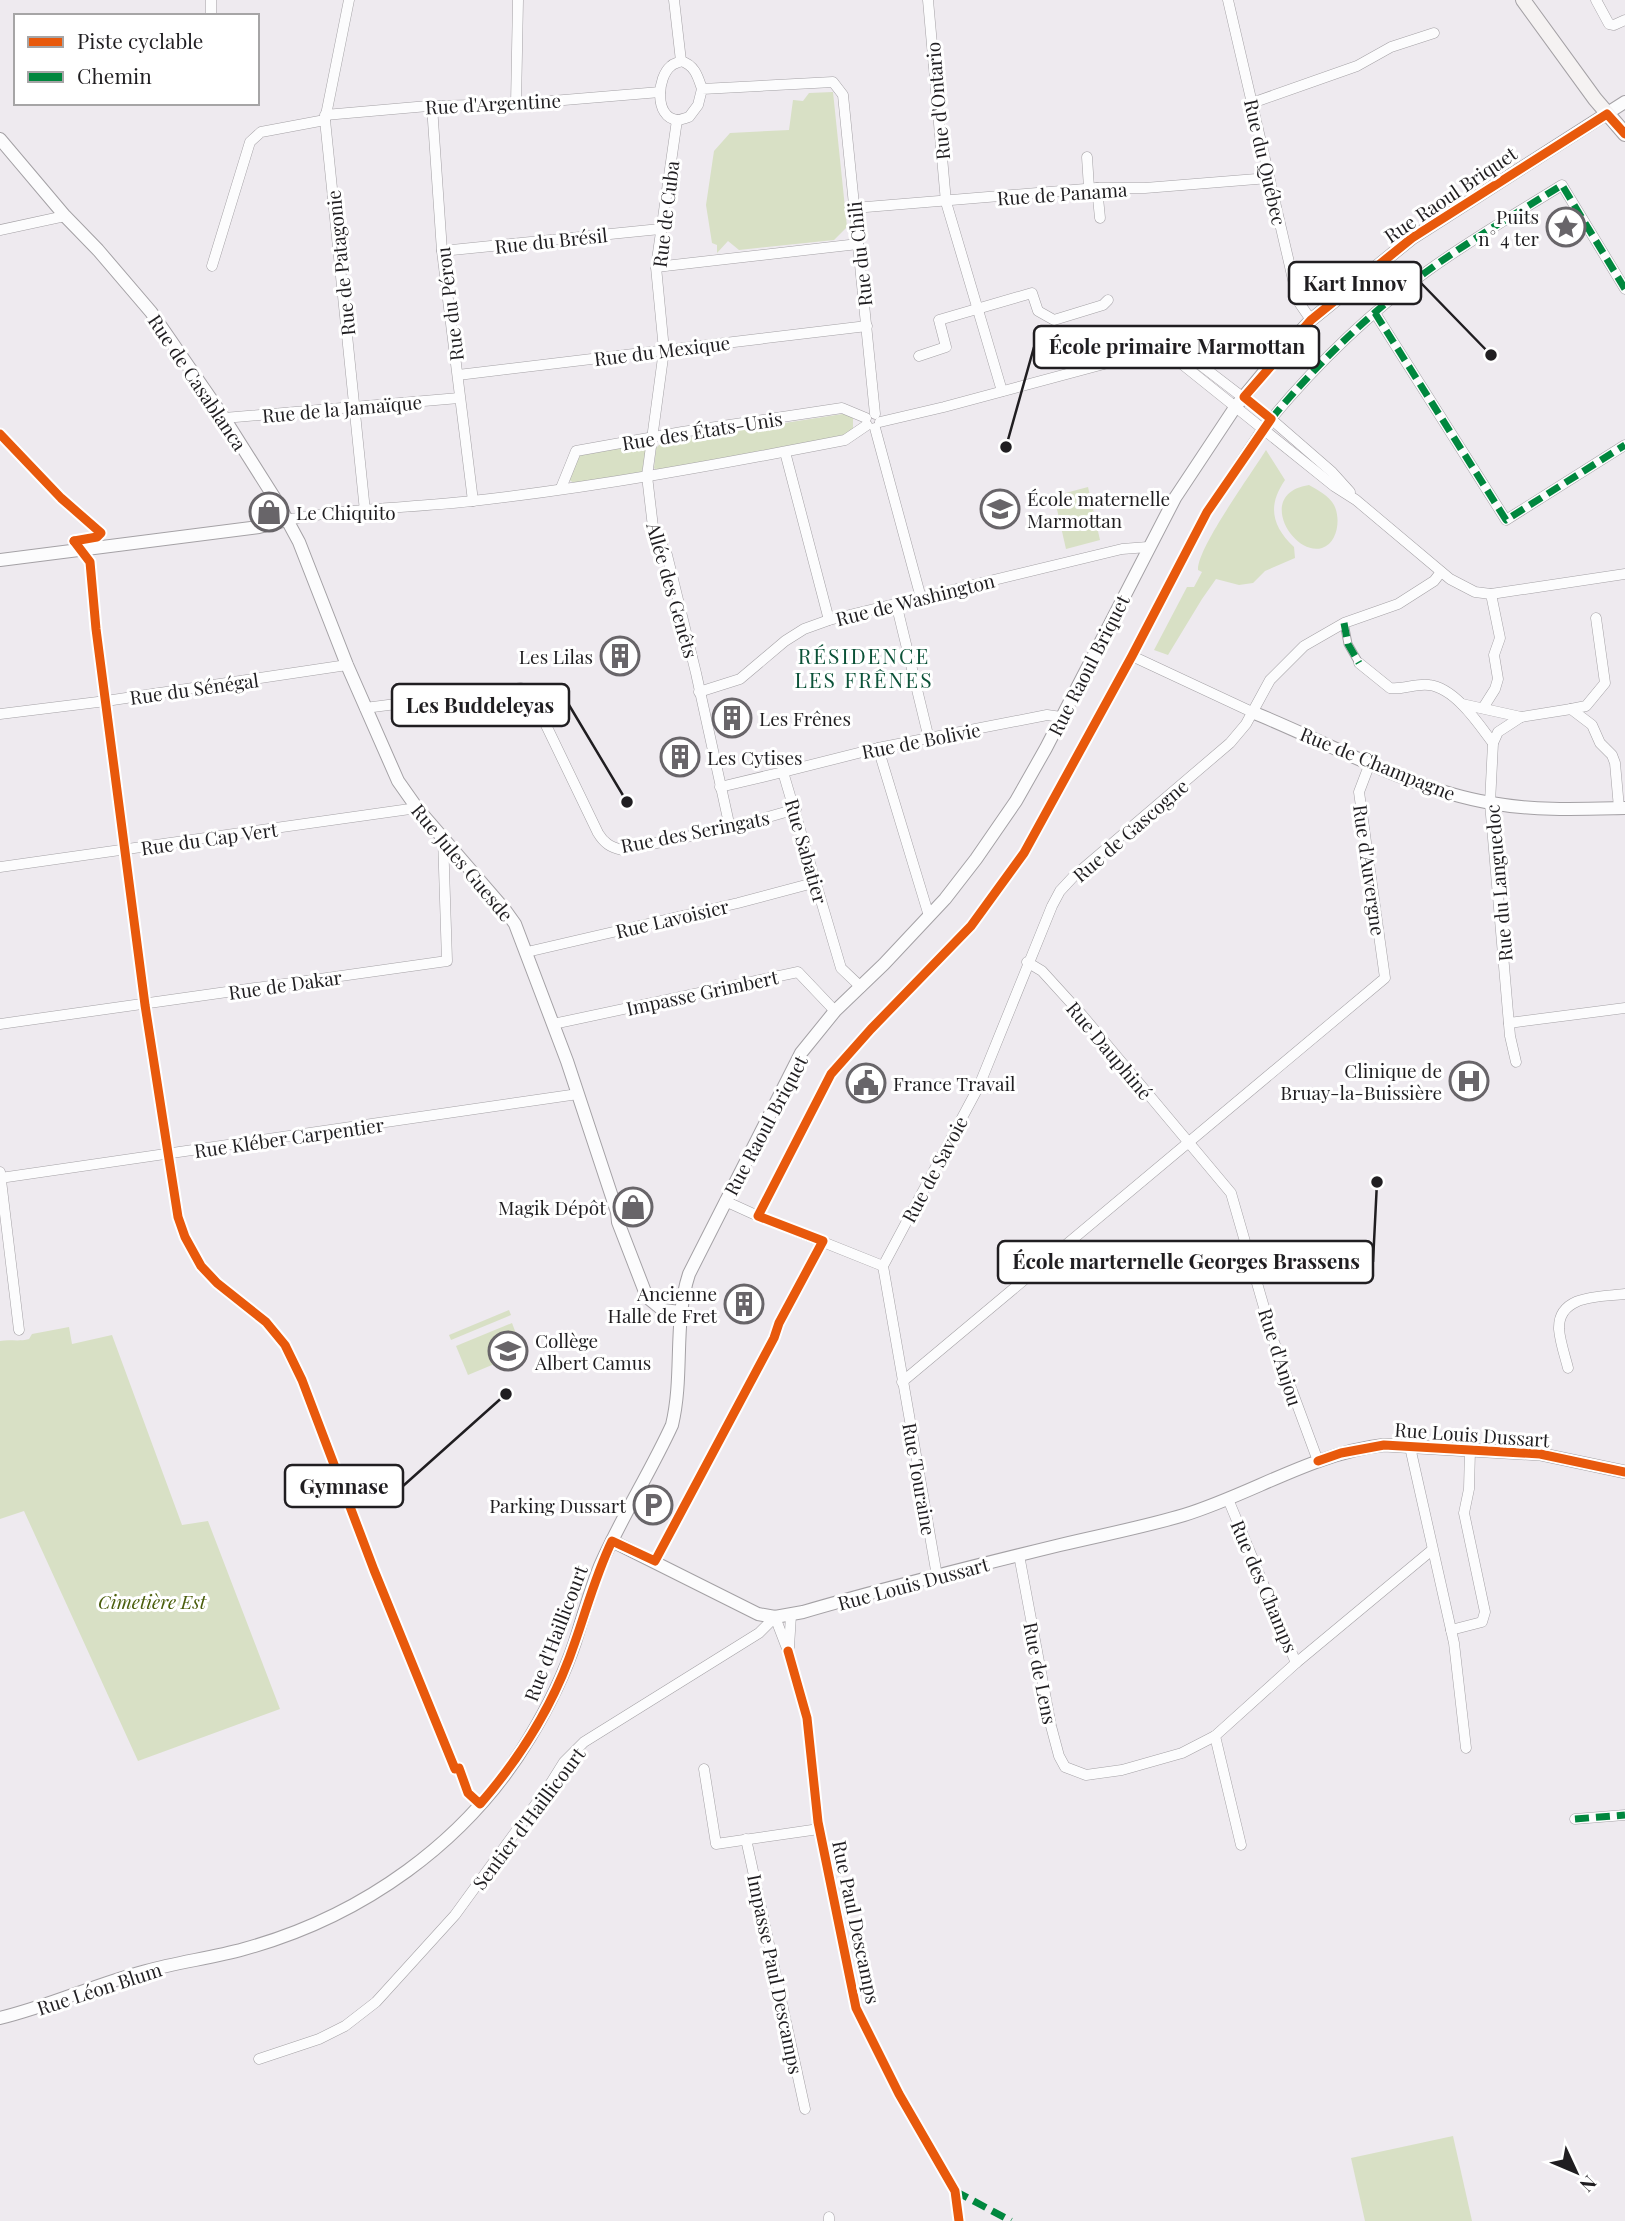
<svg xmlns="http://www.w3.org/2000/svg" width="1625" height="2221" font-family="'Playfair Display',serif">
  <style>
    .green { fill: #d8e0c5 }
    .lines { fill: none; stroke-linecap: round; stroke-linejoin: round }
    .pedestrian-casing { stroke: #a4a1a5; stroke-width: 9 }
    .minor-casing { stroke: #a4a1a5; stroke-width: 11 }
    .tertiary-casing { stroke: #a4a1a5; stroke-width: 14 }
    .secondary-casing { stroke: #a4a1a5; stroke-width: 16 }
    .pedestrian { stroke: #fcfcfd; stroke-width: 7 }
    .minor { stroke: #fcfcfd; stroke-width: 10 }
    .tertiary { stroke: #fcfcfd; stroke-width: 12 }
    .secondary { stroke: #f5f2f2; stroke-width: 14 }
    .quiet { stroke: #00873e; stroke-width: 7; stroke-dasharray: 14 7; stroke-linecap: butt }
    .cycleway-casing { stroke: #fff; stroke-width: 13 }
    .cycleway { stroke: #e8590c; stroke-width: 9 }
    .labels { text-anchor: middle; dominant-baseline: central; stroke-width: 6; stroke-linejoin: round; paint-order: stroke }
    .street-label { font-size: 19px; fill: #201e21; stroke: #fff }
    .poi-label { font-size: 19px; fill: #201e21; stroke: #fff; text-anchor: end }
    .park-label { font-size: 19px; font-style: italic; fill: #4b5e0d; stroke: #fff }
    .neighbourhood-label { font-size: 21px; letter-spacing: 2px; fill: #0b5238; stroke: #fff }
    .leader { fill: none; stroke: #201e21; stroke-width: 2.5 }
    .callout-dot { fill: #201e21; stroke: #fff; stroke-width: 2.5 }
    .callout { fill: #fff; stroke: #201e21; stroke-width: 2.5 }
    .callout-label { font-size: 21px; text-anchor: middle; font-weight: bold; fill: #201e21 }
  </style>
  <rect width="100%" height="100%" fill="#eeeaef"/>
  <g class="green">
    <path d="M833 92 847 227 834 240 739 250 728 241 717 253V245L712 243 706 205 714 151 730 133 789 130 793 100 803 101 809 93Z"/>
    <path d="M849 413 853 415V432L842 439 660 473 654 468 656 448 662 442Z"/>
    <path d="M641 445 647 449 641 476 576 484 569 480 574 460 584 453Z"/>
    <path d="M1266 450 1285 480C1267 506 1272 526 1294 547L1295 558 1265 571 1253 583 1239 585 1216 579 1202 599 1168 655 1154 650 1187 587H1194L1202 572 1198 570C1197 548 1252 473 1266 450Z"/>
    <path d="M1309 485C1318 490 1329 496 1334 505 1341 518 1338 543 1322 548 1293 557 1255 493 1309 485Z"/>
    <path d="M1088 487 1100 540 1066 549 1054 496Z"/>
    <path d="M509 1310 511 1315 451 1340 449 1335Z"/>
    <path d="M512 1323 523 1352 468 1375 456 1346Z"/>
    <path d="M69 1327 72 1344 112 1335 182 1525 208 1521 280 1709 138 1761 24 1511 0 1519V1341C10 1339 18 1342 29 1339L32 1334Z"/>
    <path d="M1453 2136 1472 2221H1365L1351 2158Z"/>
  </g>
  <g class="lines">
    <defs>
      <path id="pedestrian" d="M1344 623 1348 644 1359 663"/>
      <g id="minor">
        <path d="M349 0 325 120 365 511"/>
        <path d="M674 0 681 61"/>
        <path d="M928 0 946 202 1002 391"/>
        <path d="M1228 0 1298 301 1311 320"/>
        <path d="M1596 0 1609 24 1614 25 1625 20"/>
        <path d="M211 16V0"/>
        <path d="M702 89C698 77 695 65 681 61 678 63 674 63 671 66 657 77 654 117 677 120 681 120 685 118 689 117L698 105 702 89 833 82 843 95 875 414"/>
        <path d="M1252 103 1357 66 1391 47 1434 33"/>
        <path d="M516 104 518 0"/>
        <path d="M432 106 442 251 473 501"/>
        <path d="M325 115 428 106 516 104 660 92"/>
        <path d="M677 120 656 267 664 350 647 476 653 527 667 555 696 673 730 828"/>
        <path d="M1087 157 1089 188"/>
        <path d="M1097 188 1100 218"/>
        <path d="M854 208 1097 188H1145L1269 178"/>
        <path d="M0 230 65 216"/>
        <path d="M442 251 660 229"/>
        <path d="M212 266 250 142 261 132 325 120"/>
        <path d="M656 267 858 244"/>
        <path d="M1375 313 1506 520 1625 445"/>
        <path d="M1152 349 1172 343 1271 419 1332 472 1350 492"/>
        <path d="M919 356 946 347 939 320 1032 293 1038 311 1054 320 1103 305 1108 300"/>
        <path d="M458 375 867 326"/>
        <path d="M224 418 459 398"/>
        <path d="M1271 419C1317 364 1368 314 1426 272 1470 240 1517 213 1562 185L1625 289"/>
        <path d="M880 422 944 407 1145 353 1167 352 1334 486 1356 500 1450 579 1475 592 1491 594 1625 574"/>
        <path d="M875 428 921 598"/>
        <path d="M785 452 829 620"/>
        <path d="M561 488 576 451 682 432 842 408 866 418"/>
        <path d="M287 520C348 508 411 508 472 501 597 487 721 464 845 440L867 425"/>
        <path d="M896 603 929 739"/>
        <path d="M1596 618 1605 683 1586 706 1571 709 1592 725 1600 743 1612 755 1615 763 1619 808"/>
        <path d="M1132 656 1252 712"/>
        <path d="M1359 663 1390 688C1403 690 1416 683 1429 685 1455 688 1478 723 1493 743"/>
        <path d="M699 692 740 679 785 641 804 629 829 620 1122 549 1148 547"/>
        <path d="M1462 704 1521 717 1571 709"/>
        <path d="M365 708 521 688 531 694 598 833C604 843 610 847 622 850L730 828 796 809"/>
        <path d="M1483 708 1495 689 1498 679 1494 655 1500 638 1491 594"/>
        <path d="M0 714 106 701 347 665"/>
        <path d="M878 748 929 916"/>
        <path d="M783 772 878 748 1047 715 1061 717"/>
        <path d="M720 787 783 772 841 968 861 987"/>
        <path d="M0 867 417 808"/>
        <path d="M527 952 738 903 817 882"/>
        <path d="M1027 962 1042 971 1082 1015 1231 1193 1274 1342 1318 1461"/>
        <path d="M1509 1023 1625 1008"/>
        <path d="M0 1024 447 961 443 837"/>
        <path d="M553 1024 798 972 835 1011"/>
        <path d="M1516 1062 1510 1036 1490 803 1493 743 1498 732 1521 717"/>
        <path d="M0 1172 19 1330"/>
        <path d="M0 1178 578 1094"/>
        <path d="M725 1201 758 1216 883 1266"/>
        <path d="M758 1216 831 1074 871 1029 971 926 1024 853 1132 656 1207 512 1263 428"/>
        <path d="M1568 1368C1565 1356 1560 1342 1559 1329 1558 1294 1601 1297 1625 1294"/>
        <path d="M902 1382 1385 978 1359 792 1370 763"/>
        <path d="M1410 1447 1454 1643 1466 1748"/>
        <path d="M1228 1499 1296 1663 1215 1736 1241 1845"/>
        <path d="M1019 1555 1051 1726 1059 1756 1065 1767 1086 1775 1122 1770 1182 1753 1215 1736"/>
        <path d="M937 1576 883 1266 979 1086 1052 906 1060 891 1073 877 1230 743 1246 724 1270 680 1304 646 1344 623 1398 604 1434 581 1441 572"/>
        <path d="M1451 1630 1482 1622 1485 1612 1464 1513 1469 1489 1470 1450"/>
        <path d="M789 1647 791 1615"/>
        <path d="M1296 1663 1432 1550"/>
        <path d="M704 1769 716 1844 819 1829"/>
        <path d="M1575 1819 1625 1815"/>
        <path d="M746 1839 805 2109"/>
        <path d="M259 2059 319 2039 345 2026 376 2002 455 1915 549 1786 564 1762 584 1742 759 1633 775 1617 788 1651 807 1718 818 1822 856 2008 899 2094 955 2191 959 2221"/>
        <path d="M829 2221V2217"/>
      </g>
      <g id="tertiary">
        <path d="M0 139 65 216 98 250 151 312 224 418 279 505 299 542 347 665 398 781 417 808 505 910 515 924 567 1061 617 1212 618 1222 647 1297 663 1310 680 1312"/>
        <path d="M0 560 259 527 287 520"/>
        <path d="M1252 712C1329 743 1409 789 1491 803 1535 811 1581 809 1625 808"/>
        <path d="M612 1541 758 1614 775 1617 803 1612C888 1587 974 1566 1060 1545 1102 1535 1144 1527 1184 1515 1252 1494 1313 1453 1384 1445L1540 1454 1625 1472"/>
        <path d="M0 2018C50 2006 96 1984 146 1971 178 1962 212 1958 244 1949 361 1917 467 1843 530 1737 548 1707 564 1675 575 1642 583 1617 590 1591 600 1566 621 1518 650 1473 672 1425 684 1375 673 1323 689 1274L801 1053 835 1011 884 964 945 899 976 859 1016 801 1046 748 1175 498 1236 406 1279 354 1311 320 1412 238 1625 102"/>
      </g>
      <path id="secondary" d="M1523 0 1595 99 1625 134"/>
    </defs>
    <use href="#pedestrian" class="pedestrian-casing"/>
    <use href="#minor" class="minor-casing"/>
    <use href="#tertiary" class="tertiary-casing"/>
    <use href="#secondary" class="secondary-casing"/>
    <use href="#pedestrian" class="pedestrian"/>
    <use href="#minor" class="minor"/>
    <use href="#tertiary" class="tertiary"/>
    <use href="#secondary" class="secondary"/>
    <g class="quiet">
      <path d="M1375 313 1506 520 1625 445"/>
      <path d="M1271 419C1317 364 1368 314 1426 272 1470 240 1517 213 1562 185L1625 289"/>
      <path d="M1344 623 1348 644 1359 663"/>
      <path d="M1575 1819 1625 1815"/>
      <path d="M955 2191 1011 2221"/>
    </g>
    <defs>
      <g id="cycleway">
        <path d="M0 434 61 498 101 533 97 537 74 541"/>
        <path d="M74 541 90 562 96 629 145 1005 178 1217 185 1237 201 1266 217 1283 266 1322 285 1345 302 1380 374 1570 455 1769 459 1768 468 1793 480 1804C521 1757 555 1702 575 1642 587 1608 596 1574 612 1541L655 1561 774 1338 779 1323 823 1241 758 1216 831 1074 871 1029 971 926 1024 853 1132 656 1207 512 1271 419 1244 397 1311 320 1412 238 1607 114 1625 134"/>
        <path d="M1318 1461 1341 1453 1384 1445 1540 1454 1625 1472"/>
        <path d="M788 1651 807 1718 818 1822 856 2008 899 2094 955 2191 959 2221"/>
      </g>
    </defs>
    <use href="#cycleway" class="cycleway-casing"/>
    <use href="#cycleway" class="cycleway"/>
  </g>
  <defs>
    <symbol id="sight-ring" viewBox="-11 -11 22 22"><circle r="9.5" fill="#fff" stroke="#686569" stroke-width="1.5"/><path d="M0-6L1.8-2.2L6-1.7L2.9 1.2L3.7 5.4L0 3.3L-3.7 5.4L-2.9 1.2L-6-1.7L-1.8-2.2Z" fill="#686569"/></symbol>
    <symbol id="school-ring" viewBox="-11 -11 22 22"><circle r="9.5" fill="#fff" stroke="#686569" stroke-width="1.5"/><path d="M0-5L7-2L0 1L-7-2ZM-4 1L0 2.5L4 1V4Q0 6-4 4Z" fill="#686569"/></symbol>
    <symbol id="shop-ring" viewBox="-11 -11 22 22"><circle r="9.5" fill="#fff" stroke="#686569" stroke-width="1.5"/><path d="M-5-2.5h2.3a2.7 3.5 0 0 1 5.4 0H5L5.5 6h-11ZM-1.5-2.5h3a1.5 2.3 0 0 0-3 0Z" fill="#686569"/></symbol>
    <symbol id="building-ring" viewBox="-11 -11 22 22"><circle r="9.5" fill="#fff" stroke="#686569" stroke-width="1.5"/><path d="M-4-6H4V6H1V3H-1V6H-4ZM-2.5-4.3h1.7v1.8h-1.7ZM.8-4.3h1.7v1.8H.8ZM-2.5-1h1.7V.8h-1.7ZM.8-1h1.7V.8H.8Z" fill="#686569"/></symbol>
    <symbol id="hospital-ring" viewBox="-11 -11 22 22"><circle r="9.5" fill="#fff" stroke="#686569" stroke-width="1.5"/><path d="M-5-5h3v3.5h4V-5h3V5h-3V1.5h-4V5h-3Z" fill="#686569"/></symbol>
    <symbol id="civic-ring" viewBox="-11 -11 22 22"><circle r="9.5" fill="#fff" stroke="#686569" stroke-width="1.5"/><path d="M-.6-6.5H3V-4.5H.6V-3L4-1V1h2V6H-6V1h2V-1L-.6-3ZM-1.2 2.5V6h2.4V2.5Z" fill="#686569"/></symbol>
    <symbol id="parking-ring" viewBox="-11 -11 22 22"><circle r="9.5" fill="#fff" stroke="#686569" stroke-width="1.5"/><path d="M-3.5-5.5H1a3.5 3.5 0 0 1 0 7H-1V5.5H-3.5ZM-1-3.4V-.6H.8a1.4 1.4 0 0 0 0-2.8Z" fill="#686569"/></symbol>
  </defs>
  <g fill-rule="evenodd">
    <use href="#sight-ring" x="1544" y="205" width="44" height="44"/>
    <use href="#school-ring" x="978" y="487" width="44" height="44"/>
    <use href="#shop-ring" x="247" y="490" width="44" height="44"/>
    <use href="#building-ring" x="598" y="634" width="44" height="44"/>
    <use href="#building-ring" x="710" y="696" width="44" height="44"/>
    <use href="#building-ring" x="658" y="735" width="44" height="44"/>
    <use href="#hospital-ring" x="1447" y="1059" width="44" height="44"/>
    <use href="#civic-ring" x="844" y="1061" width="44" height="44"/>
    <use href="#shop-ring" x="611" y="1185" width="44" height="44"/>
    <use href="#building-ring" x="722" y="1282" width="44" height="44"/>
    <use href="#school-ring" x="486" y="1329" width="44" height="44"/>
    <use href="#parking-ring" x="631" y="1483" width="44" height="44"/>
  </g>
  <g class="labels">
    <g class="street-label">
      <text transform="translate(937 101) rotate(-95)">Rue d'Ontario</text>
      <text transform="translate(493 103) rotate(-3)">Rue d'Argentine</text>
      <text transform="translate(1266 162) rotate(77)">Rue du Québec</text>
      <text transform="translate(1062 193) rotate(-4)">Rue de Panama</text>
      <text transform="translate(1450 194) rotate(-34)">Rue Raoul Briquet</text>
      <text transform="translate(665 214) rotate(-83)">Rue de Cuba</text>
      <text transform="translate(551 240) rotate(-6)">Rue du Brésil</text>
      <text transform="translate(859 254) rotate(-96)">Rue du Chili</text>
      <text transform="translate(340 263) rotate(-96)">Rue de Patagonie</text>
      <text transform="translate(449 304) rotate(-97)">Rue du Pérou</text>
      <text transform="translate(662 350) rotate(-7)">Rue du Mexique</text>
      <text transform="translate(198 382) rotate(56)">Rue de Casablanca</text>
      <text transform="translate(342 408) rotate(-5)">Rue de la Jamaïque</text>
      <text transform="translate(702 430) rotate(-9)">Rue des États-Unis</text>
      <text transform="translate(673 590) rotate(74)">Allée des Genêts</text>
      <text transform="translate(915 599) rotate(-14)">Rue de Washington</text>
      <text transform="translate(1088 665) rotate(-63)">Rue Raoul Briquet</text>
      <text transform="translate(194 688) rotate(-8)">Rue du Sénégal</text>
      <text transform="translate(921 740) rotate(-11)">Rue de Bolivie</text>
      <text transform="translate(1378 763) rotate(22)">Rue de Champagne</text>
      <text transform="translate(1130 830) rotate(-41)">Rue de Gascogne</text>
      <text transform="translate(695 831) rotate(-11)">Rue des Seringats</text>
      <text transform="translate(209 838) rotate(-8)">Rue du Cap Vert</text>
      <text transform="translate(807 851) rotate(74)">Rue Sabatier</text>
      <text transform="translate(463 862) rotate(50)">Rue Jules Guesde</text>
      <text transform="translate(1370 870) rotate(82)">Rue d'Auvergne</text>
      <text transform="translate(1498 883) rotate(-95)">Rue du Languedoc</text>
      <text transform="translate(672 918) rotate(-13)">Rue Lavoisier</text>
      <text transform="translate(285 984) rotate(-8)">Rue de Dakar</text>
      <text transform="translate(702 992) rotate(-12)">Impasse Grimbert</text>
      <text transform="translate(1110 1050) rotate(50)">Rue Dauphiné</text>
      <text transform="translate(765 1125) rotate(-62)">Rue Raoul Briquet</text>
      <text transform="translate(289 1137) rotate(-8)">Rue Kléber Carpentier</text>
      <text transform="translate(934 1169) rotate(-62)">Rue de Savoie</text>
      <text transform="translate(1281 1357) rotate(72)">Rue d'Anjou</text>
      <text transform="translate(1472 1434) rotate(4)">Rue Louis Dussart</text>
      <text transform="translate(920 1479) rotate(80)">Rue Touraine</text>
      <text transform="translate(913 1583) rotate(-15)">Rue Louis Dussart</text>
      <text transform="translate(1265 1586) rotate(67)">Rue des Champs</text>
      <text transform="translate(555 1633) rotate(-69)">Rue d'Haillicourt</text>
      <text transform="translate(1041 1673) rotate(79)">Rue de Lens</text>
      <text transform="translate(528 1818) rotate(-53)">Sentier d'Haillicourt</text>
      <text transform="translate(857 1922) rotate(78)">Rue Paul Descamps</text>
      <text transform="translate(776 1974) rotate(78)">Impasse Paul Descamps</text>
      <text transform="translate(99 1988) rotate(-18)">Rue Léon Blum</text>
    </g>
    <g class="poi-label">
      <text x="1539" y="216">Puits<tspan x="1539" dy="22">n° 4 ter</tspan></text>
      <text x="1027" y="498" text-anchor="start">École maternelle<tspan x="1027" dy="22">Marmottan</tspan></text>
      <text x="296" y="512" text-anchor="start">Le Chiquito</text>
      <text x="593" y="656">Les Lilas</text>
      <text x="759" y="718" text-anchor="start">Les Frênes</text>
      <text x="707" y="757" text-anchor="start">Les Cytises</text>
      <text x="1442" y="1070">Clinique de<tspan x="1442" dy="22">Bruay-la-Buissière</tspan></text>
      <text x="893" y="1083" text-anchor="start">France Travail</text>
      <text x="606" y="1207">Magik Dépôt</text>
      <text x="717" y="1293">Ancienne<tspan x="717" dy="22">Halle de Fret</tspan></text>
      <text x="535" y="1340" text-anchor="start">Collège<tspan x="535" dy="22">Albert Camus</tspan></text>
      <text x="626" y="1505">Parking Dussart</text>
    </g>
    <g class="park-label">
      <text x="152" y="1601">Cimetière Est</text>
    </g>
    <g class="neighbourhood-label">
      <text x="864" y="655">RÉSIDENCE<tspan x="864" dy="24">LES FRÊNES</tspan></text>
    </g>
  </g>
  <path class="leader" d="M1491 355L1421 283M1006 447L1034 347M627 802L569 705M1377 1182L1373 1262M506 1394L403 1486"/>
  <g class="callout-dot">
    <circle cx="1491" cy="355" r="7"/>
    <circle cx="1006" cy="447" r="7"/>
    <circle cx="627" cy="802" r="7"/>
    <circle cx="1377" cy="1182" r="7"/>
    <circle cx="506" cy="1394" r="7"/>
  </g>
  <g class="callout">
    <rect x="1289" y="262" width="132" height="42" rx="7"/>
    <rect x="1034" y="326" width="285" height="42" rx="7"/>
    <rect x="392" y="684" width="177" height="42" rx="7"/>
    <rect x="998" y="1241" width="375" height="42" rx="7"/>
    <rect x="285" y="1465" width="118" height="42" rx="7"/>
  </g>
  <g class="callout-label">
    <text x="1355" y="291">Kart Innov</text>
    <text x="1177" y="354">École primaire Marmottan</text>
    <text x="480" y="713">Les Buddeleyas</text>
    <text x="1186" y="1269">École marternelle Georges Brassens</text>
    <text x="344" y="1494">Gymnase</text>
  </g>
  <rect x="14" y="14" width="245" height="91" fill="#ffffff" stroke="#a6a5a6" stroke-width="2"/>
  <rect x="28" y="37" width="35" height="10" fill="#e8590c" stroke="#a6a5a6" stroke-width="2"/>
  <text x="77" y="49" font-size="21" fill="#201e21">Piste cyclable</text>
  <rect x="28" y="72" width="35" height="10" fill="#00873e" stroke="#a6a5a6" stroke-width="2"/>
  <text x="77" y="84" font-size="21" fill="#201e21">Chemin</text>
  <g transform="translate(1576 2172) rotate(134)" stroke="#ffffff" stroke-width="5" paint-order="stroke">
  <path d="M0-5L12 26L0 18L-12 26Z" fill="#201e21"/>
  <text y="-10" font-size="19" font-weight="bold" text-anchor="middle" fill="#201e21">N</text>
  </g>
</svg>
